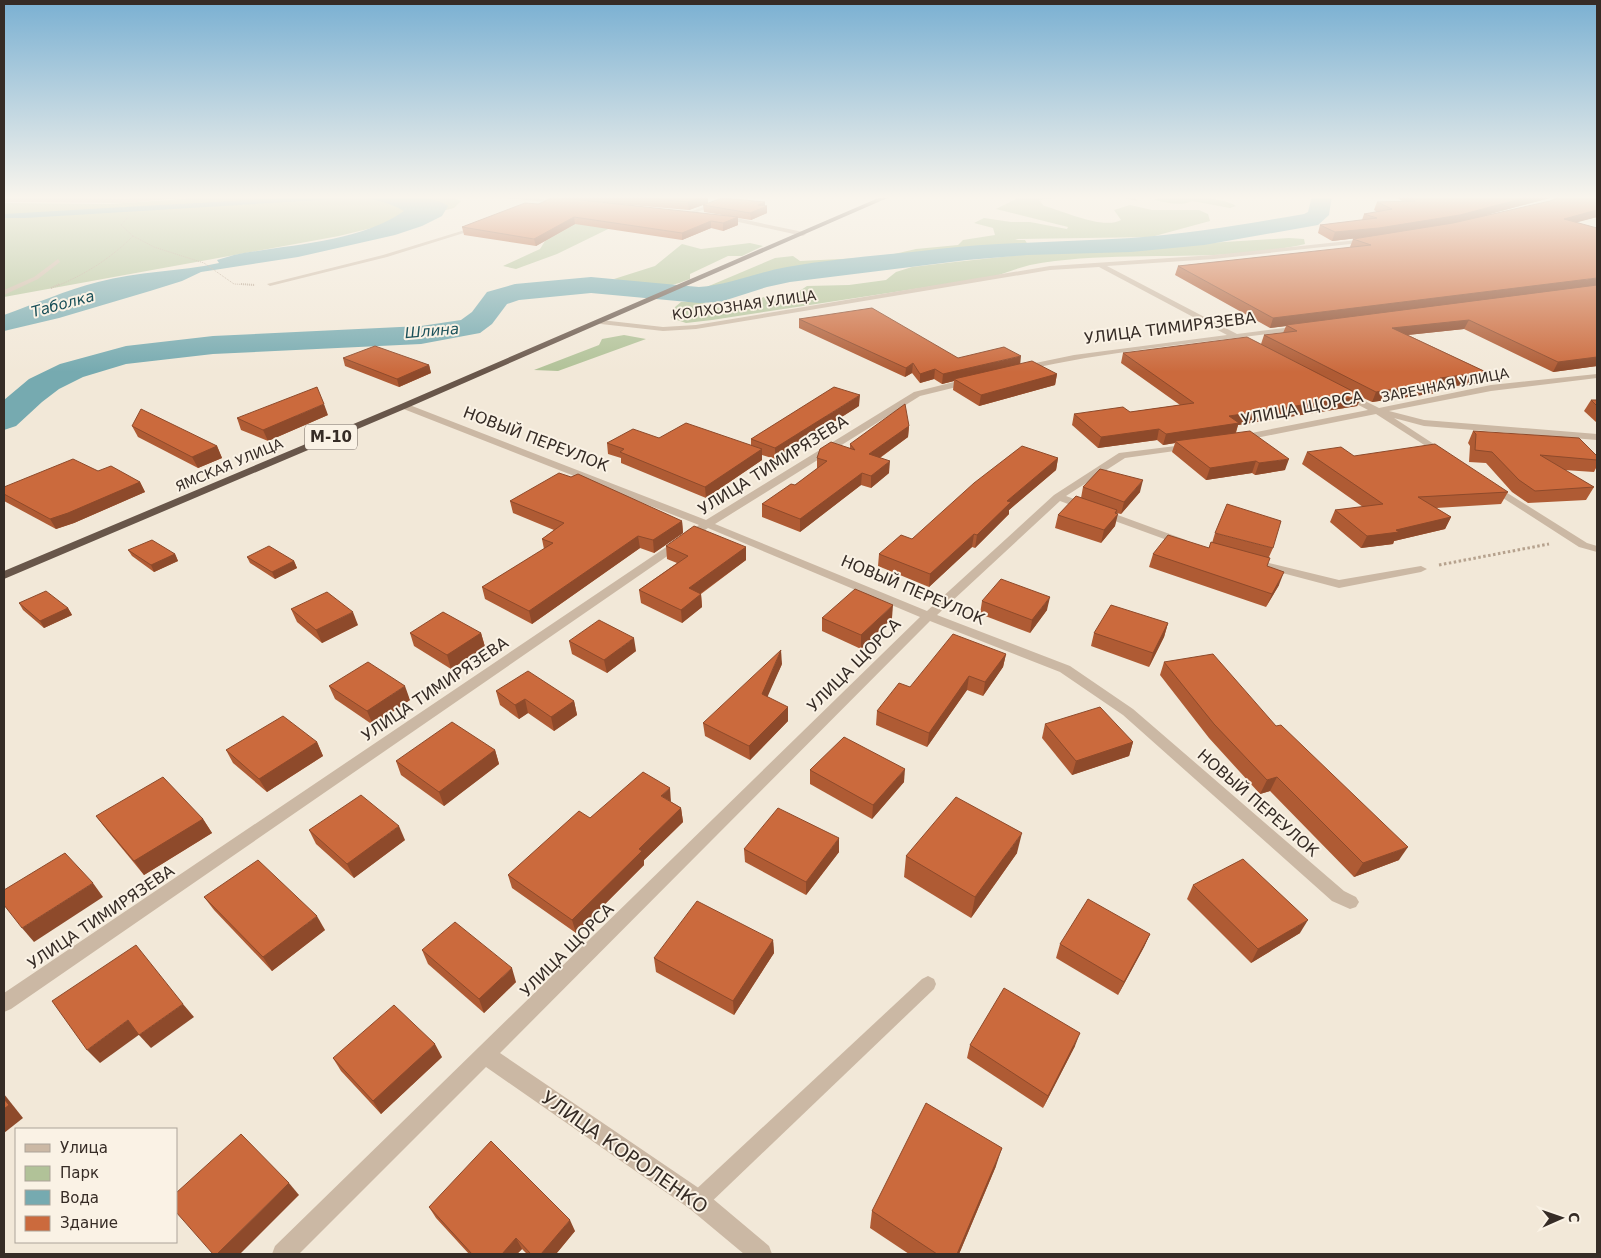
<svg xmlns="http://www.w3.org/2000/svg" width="1601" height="1258" font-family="'DejaVu Sans',sans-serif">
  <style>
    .green { fill: #b1c298 }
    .water { fill: #76aab0 }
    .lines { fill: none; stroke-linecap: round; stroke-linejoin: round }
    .river { fill: #76aab0; fill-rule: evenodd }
    .path-far2 { stroke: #b6a28e; stroke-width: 1; stroke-dasharray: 1 1; stroke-linecap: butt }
    .path-far1 { stroke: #b6a28e; stroke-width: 2; stroke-dasharray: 1 1; stroke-linecap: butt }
    .path { stroke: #b6a28e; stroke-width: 3; stroke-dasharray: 2.5 2.5; stroke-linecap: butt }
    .service { fill: #cbb8a4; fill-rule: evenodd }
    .minor { fill: #cbb8a4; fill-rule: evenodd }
    .tertiary { fill: #cbb8a4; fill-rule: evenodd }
    .trunk { fill: #68564a; fill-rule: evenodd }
    .wall { fill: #af5b34; fill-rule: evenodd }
    .shaded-wall { fill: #8e4a2b }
    .building { fill: #cb6a3d; stroke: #8e4a2b }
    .labels { text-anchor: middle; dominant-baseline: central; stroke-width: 4; stroke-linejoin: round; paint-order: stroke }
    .far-street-label { font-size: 14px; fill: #362c26; stroke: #faf2e5 }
    .far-water-label { font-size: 15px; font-style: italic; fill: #1a5059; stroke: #faf2e5 }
    .shield { fill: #faf2e5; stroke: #71675f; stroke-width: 1 }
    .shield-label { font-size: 15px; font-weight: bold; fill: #362c26 }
    .street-label { font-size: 16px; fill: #362c26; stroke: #faf2e5 }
    .near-street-label { font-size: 19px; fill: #362c26; stroke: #faf2e5 }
  </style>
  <rect width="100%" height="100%" fill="#f2e8d8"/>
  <g class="green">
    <path d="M227 196H448L461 201 454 208 339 236 4 297V203L110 204Z"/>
    <path d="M1022 196H1064L1039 200 1044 206C1064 211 1103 230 1121 220L1114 210 1130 205 1152 210H1199L1208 214 1210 221 1151 237 1018 239 1015 240H1025L1028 245 768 275 719 292 697 291 775 258 793 256 800 261 881 257 916 249 958 245 963 240 995 235 993 228 974 223 984 218 1011 222H1030L1067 229 1068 227 996 209Z"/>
    <path d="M1155 196C1173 196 1222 196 1236 206L1230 208 1192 201C1181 207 1166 202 1154 200L1160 198Z"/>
    <path d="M541 202 645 211 557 254 516 269 503 266 540 249 545 241 528 209Z"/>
    <path d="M1289 238 1304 239 1305 244C1215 265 1120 248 1030 265 1018 268 1005 273 993 277L712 320 686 323 671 318 675 307 681 302H704L712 309 769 296H792L807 286 849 285 886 280 896 272 912 267 955 262 1048 252 1131 251 1177 245Z"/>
    <path d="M750 243 763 246 742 256H728L690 274V279C654 293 650 287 614 279L655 266 682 244 701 249Z"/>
    <path d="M624 335 646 339 558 371 534 370 599 345 602 339Z"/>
  </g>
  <path class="water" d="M315 196C342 196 431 190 448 206L442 216 422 226 395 235 298 257 201 272 182 281 150 291 59 318 4 331V315C35 304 66 290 98 282 138 271 179 272 219 263L217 260 234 255C288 244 359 243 404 211 388 202 373 198 354 198L25 218H4V214Z"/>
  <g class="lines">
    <path class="river" d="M1312 196H1332L1329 215 1318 225 1204 245 1131 252 1027 255 967 260 790 282 767 287 720 302 699 303 591 293 519 300 507 304 492 324 480 333 421 344 213 354 126 364 83 377 59 389 42 402 16 426 4 430V400L29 379 60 364 126 346 213 336 421 326 461 320 472 312 487 292 515 284 591 277 699 287C729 285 758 272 787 267 837 258 888 255 938 249 1002 242 1066 242 1131 238 1189 234 1246 224 1304 214L1308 212Z"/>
    <g class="path-far2">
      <path d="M133 236 154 247 204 263 234 284 255 285"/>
      <path d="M57 286C86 274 111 258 133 236L121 225 129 216"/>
    </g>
    <g class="path-far1">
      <path d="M241 284 255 285"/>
      <path d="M51 288 60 284"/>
    </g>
    <path class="path" d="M1439 565 1549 544"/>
    <g class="service">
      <path d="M733 196H740L692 214 687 213Z"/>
      <path d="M1118 196H1127L1138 200 1136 201Z"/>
      <path d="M928 976 934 979 936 984 934 989 705 1208 698 1211 691 1208 688 1201 691 1194 922 979Z"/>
    </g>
    <g class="minor">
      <path d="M478 226 483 227 387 257 270 286 267 284 383 255Z"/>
      <path d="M1367 239 1369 242 1214 259 1107 266 1237 334 1300 326 1304 328 1300 330C1208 342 1115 350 1024 370L1020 368 1021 366 1074 355 1227 335 1099 267 1050 270 696 329 663 331 601 324 597 322 601 320 663 327 696 325 1050 266 1214 255Z"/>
      <path d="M58 259 60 262 38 279 4 295V290L34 277Z"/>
      <path d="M1597 374V378L1491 391 1389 411 1424 420 1597 434V440L1424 426 1394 418 1446 452 1448 454 1443 457 1376 414 1241 441 1236 438 1241 435 1368 410 1342 396V392L1345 391 1379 408 1491 385Z"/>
      <path d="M970 378 974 381 973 383 920 396 715 524 927 611 1054 495 1119 453 1192 444V448L1189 449 1125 458 1066 496 1186 540 1188 542 1186 544H1178L1060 501 937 615 1070 666 1133 709 1344 891 1356 897 1359 902 1356 907 1350 909 1332 901 1123 715 1060 672 930 621 500 1053 706 1193 769 1246 772 1254H744L690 1209 486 1067 299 1254H272L275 1246 920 617 708 528 11 1009 4 1012V993L699 525 401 408V404H407L706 520 914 392Z"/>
      <path d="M1493 484 1587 543 1597 546V552L1579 547 1489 489V485Z"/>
      <path d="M1252 559 1339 580 1421 566 1427 569 1421 572 1339 588 1248 564 1246 562Z"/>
    </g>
    <g class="tertiary">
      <path d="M172 196H201L127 203 4 202V198L127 199Z"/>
      <path d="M491 196H515L566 202 563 204Z"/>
      <path d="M722 215 803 232 806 234 803 236 720 218Z"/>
    </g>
    <path class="trunk" d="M883 196H892L407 408 4 579V571L401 404Z"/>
  </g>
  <g class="wall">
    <path d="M563 196H708V203L765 202V206H767V213L751 220 738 218V225L723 231 711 228 682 240 575 224 536 246 464 235 462 227 539 204 564 198ZM583 201 689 210 703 205 704 212 734 217Z"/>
    <path d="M1395 196H1557L1486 215 1597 196V217L1576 222 1597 366 1553 372 1464 329 1408 335 1486 372 1481 383 1438 388 1436 393 1372 402 1361 397 1357 406 1238 425 1236 433 1285 470 1255 475 1252 473 1206 480 1172 452 1175 443 1163 445 1157 440 1098 448 1072 425 1074 414 1130 412 1180 405 1121 363 1123 353 1261 344 1264 335 1283 333 1286 326 1270 328 1175 275 1178 266 1351 248 1350 247 1353 239 1357 238 1332 241 1318 233 1320 225 1362 220 1364 214 1377 212 1374 210 1377 202 1402 201Z"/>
    <path d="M799 319 958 358 1020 364 1057 374 1055 385 979 406 953 390 954 381 942 384 934 379 920 383 912 373 905 377 799 328Z"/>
    <path d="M343 358 429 365 431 373 399 387 345 366Z"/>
    <path d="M1591 400H1597V423L1584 411Z"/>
    <path d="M859 406 775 459 762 455V460L706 498 621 463V458L608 454 607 443 659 438 751 446V439Z"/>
    <path d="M328 415 268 441 241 430 237 418Z"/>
    <path d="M132 426 217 446 222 458 198 468 138 437Z"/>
    <path d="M909 426 908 437 880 458 889 473 871 488 861 485 800 532 762 517V504L795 485 817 469V458L850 448V444Z"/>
    <path d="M1473 431 1597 456V466L1594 472 1564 470 1594 487 1586 500 1528 503 1512 492 1486 463 1469 462 1470 446 1468 443Z"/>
    <path d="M1307 452 1354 456 1508 492 1501 504 1436 508 1451 517 1445 529 1394 541 1393 544 1361 548 1330 522 1335 510 1363 507 1302 464Z"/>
    <path d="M1058 458 1056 470 1009 510V514L975 548 972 547 929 587 878 566 879 554 912 539Z"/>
    <path d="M98 471 140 482 145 492 74 523 56 529 4 501V487Z"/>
    <path d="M1083 487 1140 492 1121 514 1116 513 1115 526 1101 543 1055 528 1058 515 1081 498Z"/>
    <path d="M510 501 682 521 683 533 654 553 640 548 532 624 485 599 482 587 544 549 542 539 554 530 513 513Z"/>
    <path d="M1215 533 1273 548 1269 557 1267 566 1279 585 1266 607 1149 567 1153 554 1209 548 1212 543Z"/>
    <path d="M666 546 746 547V560L701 594 702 607 682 623 641 603 639 590 677 563 667 559Z"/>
    <path d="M128 550 175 554 178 561 154 572 132 556Z"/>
    <path d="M247 557 294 561 297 568 275 579 250 563Z"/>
    <path d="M982 601 1047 610 1030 633 980 614Z"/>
    <path d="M19 603 68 608 72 615 44 628 23 610Z"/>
    <path d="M291 609 358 625 322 643 297 622Z"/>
    <path d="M822 618H892L861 649 822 631Z"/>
    <path d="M1168 623 1164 637 1149 667 1091 646 1094 633Z"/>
    <path d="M410 633H481L485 647 451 669 414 646Z"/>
    <path d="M569 641 636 651 607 673 572 654Z"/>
    <path d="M1006 654 1003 667 983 696 967 690 927 747 876 725 877 711 910 687Z"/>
    <path d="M1164 662 1276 726 1399 860 1354 877 1270 791 1260 794 1209 738 1160 675Z"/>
    <path d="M782 664 767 696 788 721 750 760 705 736 703 723Z"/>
    <path d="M329 686 410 700 373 725 335 699Z"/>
    <path d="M496 691 574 701 577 715 554 731 528 713 519 719 500 705Z"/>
    <path d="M1045 724 1133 742 1129 756 1072 775 1042 738Z"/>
    <path d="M317 742 323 756 267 792 233 763 226 750Z"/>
    <path d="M495 750 499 764 444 806 401 775 396 761Z"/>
    <path d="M810 770 904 782 872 819 810 784Z"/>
    <path d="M671 802 681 808 683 822 644 860V865L576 933 512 888 508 875 590 818Z"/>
    <path d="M96 816 203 819 212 833 144 875 106 829Z"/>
    <path d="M309 830 405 840 354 878 316 844Z"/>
    <path d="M744 849 839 852 806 895 745 862Z"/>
    <path d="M1017 853 971 918 904 877 906 856Z"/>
    <path d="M1193 885 1300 933 1251 963 1187 899Z"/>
    <path d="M204 897 325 930 272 971 214 910Z"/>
    <path d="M1150 934 1144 947 1118 995 1056 958 1060 944Z"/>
    <path d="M773 940 774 953 734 1015 656 972 654 958Z"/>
    <path d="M422 950 516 982 484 1013 428 964Z"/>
    <path d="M970 1045 1075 1046 1043 1108 967 1058Z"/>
    <path d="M442 1057 381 1114 341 1071 333 1058Z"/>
    <path d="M996 1166 959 1254H909L870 1228 872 1211Z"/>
    <path d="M429 1207 575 1231 556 1254H527L522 1249 517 1254H469L436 1218Z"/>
  </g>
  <g class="shaded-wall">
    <path d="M705 196H708V203L689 210 688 202Z"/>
    <path d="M1532 196H1557L1457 223 1376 236 1332 241 1335 232Z"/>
    <path d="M765 202V207L767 206V213L751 220 750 213 758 205Z"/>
    <path d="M1597 206V217L1560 227 1564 219Z"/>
    <path d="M574 217 575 224 536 246 534 239Z"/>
    <path d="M738 217V225L723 231V223Z"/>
    <path d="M711 221V228L682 240V233Z"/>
    <path d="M1597 278V287L1286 325V326L1270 328 1273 318Z"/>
    <path d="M1469 320 1464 329 1388 337 1392 328Z"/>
    <path d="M1021 356 1020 366 954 379V381L942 384 943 374Z"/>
    <path d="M1597 357V366L1553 372 1558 362Z"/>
    <path d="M913 363 912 373 905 377 906 368Z"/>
    <path d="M429 365 431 373 399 387 397 379Z"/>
    <path d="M935 369 934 379 920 383V374Z"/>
    <path d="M1486 372 1481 383 1438 388 1436 393 1372 402 1376 392 1440 378Z"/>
    <path d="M1057 374 1055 385 979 406 981 395Z"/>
    <path d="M860 395 859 406 775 459V448Z"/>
    <path d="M1362 396 1357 406 1238 425 1235 434 1175 441V443L1163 445 1166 434 1229 416Z"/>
    <path d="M324 404 328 415 268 441 263 430Z"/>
    <path d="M909 426 908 437 868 466 869 454Z"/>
    <path d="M1159 429 1157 440 1098 448 1101 437Z"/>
    <path d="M217 446 222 458 198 468 192 457Z"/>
    <path d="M762 449V460L706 498 705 487Z"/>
    <path d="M1058 458 1056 470 1009 510V514L975 548 977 535 1007 501Z"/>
    <path d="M1289 459 1285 470 1255 475 1259 463Z"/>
    <path d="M890 461 889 473 871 488V476Z"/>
    <path d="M1256 461 1252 473 1206 480 1210 468Z"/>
    <path d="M862 473 861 485 800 532V519Z"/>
    <path d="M1143 480 1140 492 1121 514 1124 502Z"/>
    <path d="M140 482 145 492 74 523 56 529 50 519Z"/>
    <path d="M1117 510 1115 517 1118 514 1115 526 1101 543 1104 530Z"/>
    <path d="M1451 517 1445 529 1394 541 1393 544 1361 548 1367 536Z"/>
    <path d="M682 521 683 533 654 553 653 540Z"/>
    <path d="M974 534 972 547 929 587 930 574Z"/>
    <path d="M638 536 640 548 532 624 529 611Z"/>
    <path d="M746 547V560L690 601 689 588Z"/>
    <path d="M175 554 178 561 154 572 151 565Z"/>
    <path d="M294 561 297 568 275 579 272 572Z"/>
    <path d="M1284 572 1279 585 1266 607 1272 594Z"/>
    <path d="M701 594 702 607 682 623 681 610Z"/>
    <path d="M1050 597 1047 610 1030 633 1032 620Z"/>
    <path d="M893 605 892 618 861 649V635Z"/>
    <path d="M68 608 72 615 44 628 40 621Z"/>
    <path d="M353 612 358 625 322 643 316 630Z"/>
    <path d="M1168 623 1164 637 1149 667 1153 653Z"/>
    <path d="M481 633 485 647 451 669 447 655Z"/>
    <path d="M634 638 636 651 607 673 604 660Z"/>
    <path d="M781 650 782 664 763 707 762 694Z"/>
    <path d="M1006 654 1003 667 983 696 985 682Z"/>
    <path d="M969 676 967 690 927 747 929 733Z"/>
    <path d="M405 686 410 700 373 725 367 711Z"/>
    <path d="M525 699 528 713 519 719 515 705Z"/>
    <path d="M574 701 577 715 554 731 551 717Z"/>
    <path d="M788 707V721L750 760 749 746Z"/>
    <path d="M317 742 323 756 267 792 259 779Z"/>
    <path d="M1133 742 1129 756 1072 775 1076 761Z"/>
    <path d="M495 750 499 764 444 806 439 792Z"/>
    <path d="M905 769 904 782 872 819 873 805Z"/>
    <path d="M1277 777 1270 791 1260 794 1267 780Z"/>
    <path d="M670 788 671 802 661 796Z"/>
    <path d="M681 808 683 822 644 860V865L576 933 572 920 639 849Z"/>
    <path d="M203 819 212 833 144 875 134 861Z"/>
    <path d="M399 826 405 840 354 878 347 864Z"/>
    <path d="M1022 833 1017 853 971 918 975 897Z"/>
    <path d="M839 838V852L806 895V882Z"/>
    <path d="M1408 847 1399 860 1354 877 1363 863Z"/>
    <path d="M93 883 103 897 34 942 22 928Z"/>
    <path d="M317 916 325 930 272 971 263 957Z"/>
    <path d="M1308 920 1300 933 1251 963 1258 949Z"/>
    <path d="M1150 934 1144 947 1118 995 1124 982Z"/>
    <path d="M773 940 774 953 734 1015 733 1001Z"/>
    <path d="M512 968 516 982 484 1013 479 999Z"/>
    <path d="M183 1004 194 1017 151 1048 139 1035Z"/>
    <path d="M128 1020 140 1034 100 1063 87 1050Z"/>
    <path d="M1080 1033 1075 1046 1043 1108 1048 1096Z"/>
    <path d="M435 1044 442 1057 381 1114 373 1101Z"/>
    <path d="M4 1094 23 1118 4 1133Z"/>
    <path d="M1002 1148 996 1166 959 1254H957Z"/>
    <path d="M289 1183 299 1195 240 1254H217Z"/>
    <path d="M570 1220 575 1231 556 1254H541Z"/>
    <path d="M516 1238 522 1249 517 1254H502Z"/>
  </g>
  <g class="building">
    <path d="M621 196H705L688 202Z"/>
    <path d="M1409 196H1532L1460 215 1379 228 1335 232 1320 225 1377 218 1364 214 1392 209 1377 202 1415 201Z"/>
    <path d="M1561 196H1597V210L1564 219 1597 228V278L1273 318 1178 266 1371 245 1353 239 1453 223 1550 201Z"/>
    <path d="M553 197 738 217 723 223 711 221 682 233 574 217 534 239 462 227 525 203 539 204Z"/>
    <path d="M722 198 765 202 758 205 767 206 750 213 703 205Z"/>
    <path d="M1597 285V357L1558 362 1469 320 1392 328 1486 372 1440 378V382L1376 392 1264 335 1297 331 1286 325Z"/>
    <path d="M872 308 958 358 1004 347 1021 356 943 374 935 369 920 374 913 363 906 368 799 319Z"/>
    <path d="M1247 337 1362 396 1229 416 1239 423 1166 434 1159 429 1101 437 1074 414 1123 407 1130 412 1194 403 1123 353Z"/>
    <path d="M375 346 429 365 397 379 343 358Z"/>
    <path d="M1032 361 1057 374 981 395 954 379Z"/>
    <path d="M317 387 324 404 263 430 237 418Z"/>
    <path d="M834 387 860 395 775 448 751 439Z"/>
    <path d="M1591 400H1597V406Z"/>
    <path d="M905 404 909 426 869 454 890 461 871 476 862 473 800 519 762 504 791 484 795 485 827 461 817 458 820 449 831 442 855 450 850 444Z"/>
    <path d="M141 409 217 446 192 457 132 426Z"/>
    <path d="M686 423 762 449 705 487 620 452 624 449 607 443 633 429 659 438Z"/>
    <path d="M1250 431 1289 459 1259 463 1256 461 1210 468 1175 441Z"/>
    <path d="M1473 431 1579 438 1597 456V460L1540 455 1594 487 1535 491 1519 480 1492 452 1475 450 1476 434Z"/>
    <path d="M1435 444 1508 492 1418 497 1451 517 1396 530 1399 532 1367 536 1335 510 1383 504 1307 452 1341 447 1354 456Z"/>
    <path d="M1022 446 1058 458 1007 501 1011 502 977 535 974 534 930 574 879 554 901 535 912 539 974 483Z"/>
    <path d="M73 459 98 471 111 466 140 482 68 513 50 519 4 494V487Z"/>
    <path d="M1100 469 1143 480 1124 502 1083 487Z"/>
    <path d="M559 473 571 477 578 474 682 521 653 540 638 536 529 611 482 587 553 543 542 539 564 523 510 501Z"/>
    <path d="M1076 496 1117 510 1115 513 1118 514 1104 530 1058 515Z"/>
    <path d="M1227 504 1281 521 1273 548 1215 533Z"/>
    <path d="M694 526 746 547 689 588 701 594 681 610 639 590 688 556 666 546Z"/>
    <path d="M1168 535 1209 548 1211 542 1270 558 1267 566 1284 572 1272 594 1153 554Z"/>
    <path d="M152 540 175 554 151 565 128 550Z"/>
    <path d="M269 546 294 561 272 572 247 557Z"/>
    <path d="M1001 579 1050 597 1032 620 982 601Z"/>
    <path d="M855 589 893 605 861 635 822 618Z"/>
    <path d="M46 591 68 608 40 621 19 603Z"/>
    <path d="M327 592 353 612 316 630 291 609Z"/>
    <path d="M1111 605 1168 623 1153 653 1094 633Z"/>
    <path d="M443 612 481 633 447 655 410 633Z"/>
    <path d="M599 620 634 638 604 660 569 641Z"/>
    <path d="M953 634 1006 654 985 682 969 676 929 733 877 711 899 683 910 687Z"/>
    <path d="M781 650 762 694 788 707 749 746 703 723Z"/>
    <path d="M1213 654 1276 726 1281 725 1408 847 1363 863 1277 777 1267 780 1214 724 1164 662Z"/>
    <path d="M368 662 405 686 367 711 329 686Z"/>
    <path d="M528 671 574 701 551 717 525 699 515 705 496 691Z"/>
    <path d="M1100 707 1133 742 1076 761 1045 724Z"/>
    <path d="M283 716 317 742 259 779 226 750Z"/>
    <path d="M452 722 495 750 439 792 396 761Z"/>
    <path d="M844 737 905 769 873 805 810 770Z"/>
    <path d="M643 772 670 788 661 796 681 808 639 849 642 851 572 920 508 875 579 811 590 818Z"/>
    <path d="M163 777 203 819 134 861 96 816Z"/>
    <path d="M361 795 399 826 347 864 309 830Z"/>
    <path d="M956 797 1022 833 975 897 906 856Z"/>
    <path d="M778 808 839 838 806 882 744 849Z"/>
    <path d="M65 853 93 883 22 928 4 905V890Z"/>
    <path d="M1243 859 1308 920 1258 949 1193 885Z"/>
    <path d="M258 860 317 916 263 957 204 897Z"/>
    <path d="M1088 899 1150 934 1124 982 1060 944Z"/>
    <path d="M697 901 773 940 733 1001 654 958Z"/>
    <path d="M455 922 512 968 479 999 422 950Z"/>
    <path d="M136 945 183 1004 139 1035 128 1020 87 1050 52 1001Z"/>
    <path d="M1004 988 1080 1033 1048 1096 970 1045Z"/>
    <path d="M394 1005 435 1044 373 1101 333 1058Z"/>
    <path d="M4 1099 9 1105 4 1109Z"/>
    <path d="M926 1103 1002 1148 957 1254H937L872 1211Z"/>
    <path d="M241 1134 289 1183 217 1254H213L176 1212V1193Z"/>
    <path d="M491 1141 570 1220 541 1254H531L516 1238 502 1254H472L429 1207Z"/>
  </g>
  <linearGradient id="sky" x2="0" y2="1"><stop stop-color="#7ab0d2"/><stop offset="0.53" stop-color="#f9f5ed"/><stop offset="1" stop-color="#f9f5ed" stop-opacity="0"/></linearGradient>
  <rect width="1601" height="372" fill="url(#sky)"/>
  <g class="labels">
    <g class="far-street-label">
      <text transform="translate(744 305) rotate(-8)">КОЛХОЗНАЯ УЛИЦА</text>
      <text transform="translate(1445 385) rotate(-11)">ЗАРЕЧНАЯ УЛИЦА</text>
      <text transform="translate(229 465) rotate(-23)">ЯМСКАЯ УЛИЦА</text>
    </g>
    <g class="far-water-label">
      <text transform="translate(63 304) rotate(-15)">Таболка</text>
      <text transform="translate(432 331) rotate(-5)">Шлина</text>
    </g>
    <rect class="shield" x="305" y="424.5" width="52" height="25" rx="4"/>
    <g class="shield-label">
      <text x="331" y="437">М-10</text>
    </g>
    <g class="street-label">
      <text transform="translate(1170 328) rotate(-7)">УЛИЦА ТИМИРЯЗЕВА</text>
      <text transform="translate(1302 408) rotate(-11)">УЛИЦА ЩОРСА</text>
      <text transform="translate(536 439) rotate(21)">НОВЫЙ ПЕРЕУЛОК</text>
      <text transform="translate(773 465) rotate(-32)">УЛИЦА ТИМИРЯЗЕВА</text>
      <text transform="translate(913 590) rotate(23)">НОВЫЙ ПЕРЕУЛОК</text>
      <text transform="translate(854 665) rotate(-45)">УЛИЦА ЩОРСА</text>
      <text transform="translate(435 689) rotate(-34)">УЛИЦА ТИМИРЯЗЕВА</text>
      <text transform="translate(1258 803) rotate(41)">НОВЫЙ ПЕРЕУЛОК</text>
      <text transform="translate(101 917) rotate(-34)">УЛИЦА ТИМИРЯЗЕВА</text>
      <text transform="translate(567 950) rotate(-45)">УЛИЦА ЩОРСА</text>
    </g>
    <g class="near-street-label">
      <text transform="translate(625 1152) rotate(35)">УЛИЦА КОРОЛЕНКО</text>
    </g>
  </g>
  <rect width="1601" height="1258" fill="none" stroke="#362c26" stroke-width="10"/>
  <rect x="15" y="1128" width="162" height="115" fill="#faf2e5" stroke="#aca399"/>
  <rect x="25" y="1144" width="25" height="8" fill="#cbb8a4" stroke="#aca399"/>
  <text x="60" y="1153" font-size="15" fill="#362c26">Улица</text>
  <rect x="25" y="1166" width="25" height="15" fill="#b1c298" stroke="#aca399"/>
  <text x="60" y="1178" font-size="15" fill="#362c26">Парк</text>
  <rect x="25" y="1190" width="25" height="15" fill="#76aab0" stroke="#aca399"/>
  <text x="60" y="1203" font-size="15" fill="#362c26">Вода</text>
  <rect x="25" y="1216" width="25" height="15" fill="#cb6a3d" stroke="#aca399"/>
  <text x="60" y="1228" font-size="15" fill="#362c26">Здание</text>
  <g transform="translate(1561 1218) rotate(88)" stroke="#faf2e5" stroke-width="4" paint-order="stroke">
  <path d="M0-4L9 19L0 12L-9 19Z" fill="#362c26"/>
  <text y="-8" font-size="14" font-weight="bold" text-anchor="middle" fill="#362c26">С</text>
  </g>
</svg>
